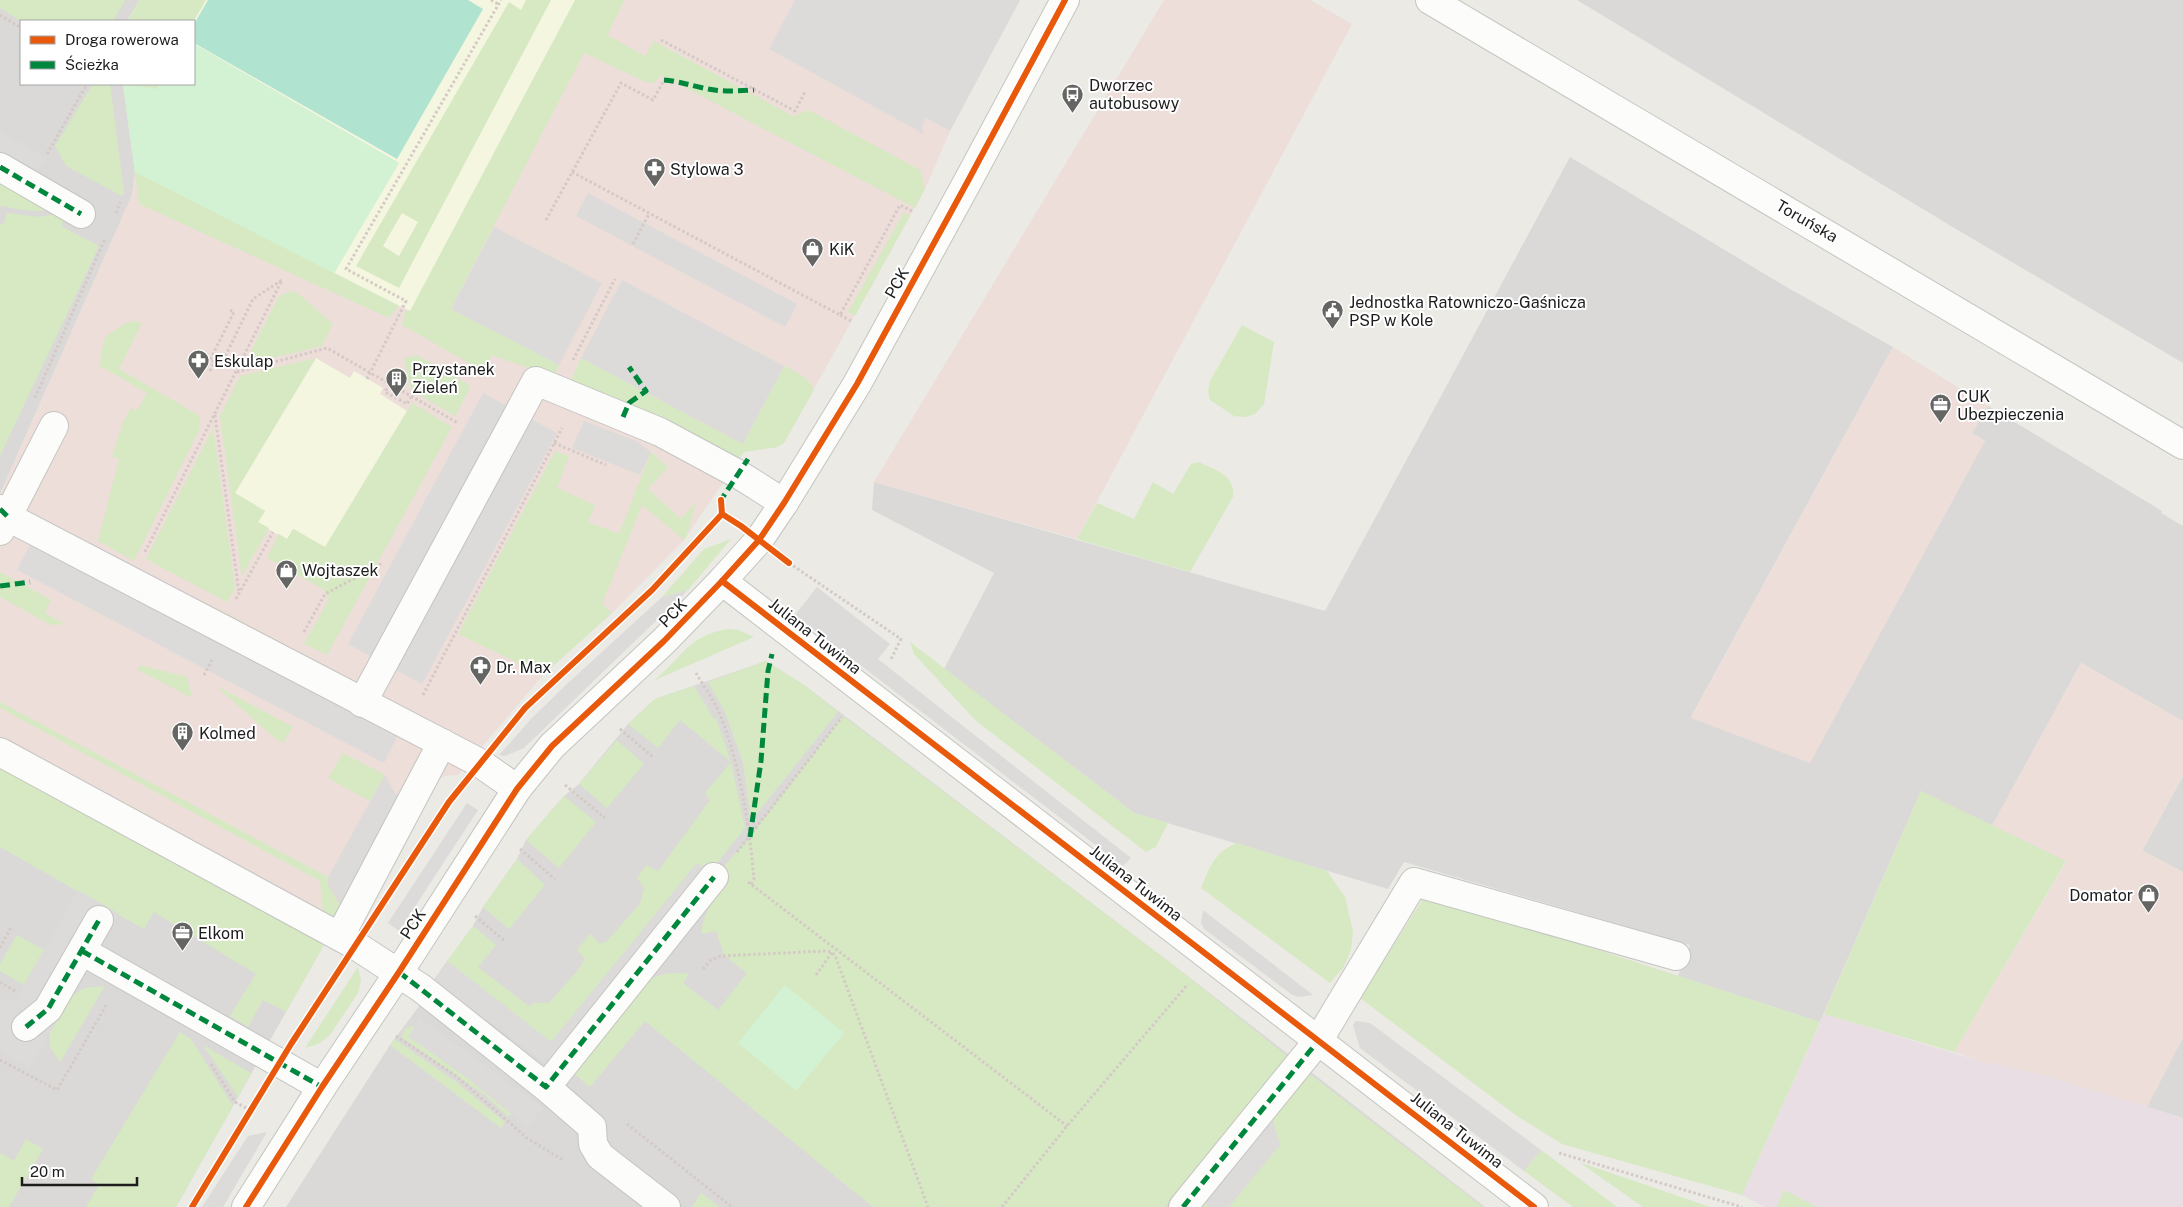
<svg xmlns="http://www.w3.org/2000/svg" width="2183" height="1207" font-family="'Public Sans',sans-serif">
  <style>
    .residential { fill: #dad9d7 }
    .commercial { fill: #eddeda }
    .industrial { fill: #e9dee3 }
    .education { fill: #f4f6e0 }
    .grass { fill: #d6e9c3; fill-rule: evenodd }
    .park { fill: #d3f2d4 }
    .pitch { fill: #b0e3d0 }
    .parking { fill: #dcdbd9 }
    .lines { fill: none; stroke-linecap: round; stroke-linejoin: round }
    .minor-casing { stroke: #c4c4c1; stroke-width: 30 }
    .path { stroke: #d5c9c6; stroke-width: 3; stroke-dasharray: 2.5 2.5; stroke-linecap: butt }
    .minor { stroke: #fcfcfb; stroke-width: 28 }
    .quiet { stroke: #00873e; stroke-width: 5; stroke-dasharray: 10 5; stroke-linecap: butt }
    .cycleway-casing { stroke: #fff; stroke-width: 9 }
    .cycleway { stroke: #e8590c; stroke-width: 6 }
    .labels { text-anchor: middle; dominant-baseline: central; stroke-width: 4; stroke-linejoin: round; paint-order: stroke }
    .poi-label { font-size: 16px; fill: #1d1d1d; stroke: #fff; text-anchor: start }
    .street-label { font-size: 16px; fill: #1d1d1d; stroke: #fff }
  </style>
  <rect width="100%" height="100%" fill="#ebeae5"/>
  <g class="residential">
    <path d="M0 0H140L127 21H21V84H123L135 172 132 195 0 494Z"/>
    <path d="M1577 0H2183V363L1956 229Z"/>
    <path d="M1570 157 1783 285 1893 347 1691 717 1963 479 1985 441 1972 433 1988 406 2162 511 2161 513 2183 526V721L2081 663 1992 826 1921 791 1820 1022 1678 976 1690 945 1404 862 1388 889 1134 813 944 669 994 573 872 510 874 482 1325 611Z"/>
    <path d="M766 661 804 685 1176 967 1485 1207H286L390 1045 423 1001 433 981 473 926 483 907 517 859 526 840 564 796 579 784 628 724 655 699Z"/>
    <path d="M0 767 325 943 176 1207H0Z"/>
    <path d="M2183 776V872L2142 851Z"/>
    <path d="M2183 1037V1118L2147 1107Z"/>
  </g>
  <g class="commercial">
    <path d="M586 0H1020L950 131 925 189 784 443 777 447 744 452 684 540 612 613 543 675 458 775 446 776 435 781 325 943 0 767V494L132 195 135 172 402 308Z"/>
    <path d="M1164 0H1310L1352 24 1077 539 874 482Z"/>
    <path d="M1893 347 1988 406 1972 433 1985 441 1810 763 1691 718Z"/>
    <path d="M2081 663 2183 721V776L2142 850 2183 872V1037L2147 1107 2043 1075 1983 1062 1954 1052 2066 862 1992 826Z"/>
  </g>
  <path class="industrial" d="M1824 1014 1983 1062 2043 1075 2183 1118V1207H1765L1742 1195Z"/>
  <g class="education">
    <path d="M140 0H586L418 315 135 172 123 84H194V21H127Z"/>
    <path d="M316 358 350 378 354 371 383 388 380 394 407 411 325 548 294 529 287 539 273 532 258 522 265 511 235 493Z"/>
  </g>
  <g class="grass">
    <path d="M0 0H125L113 21H21L0 8Z"/>
    <path d="M140 0H206L194 21H127Z"/>
    <path d="M526 0H551L399 288 356 266 509 2 521 10ZM402 213 418 222 399 256 383 246Z"/>
    <path d="M575 0H625L607 35 645 56 654 41 793 116 809 110 920 170 925 189 915 208 661 75 654 83 646 82 584 53 451 308 559 365 554 377 492 355 483 371 402 325 405 310 410 311Z"/>
    <path d="M194 44 399 163 334 273 399 306 389 318 139 204 123 84H177L196 182Z"/>
    <path d="M93 84H110L124 193 122 196 66 166 55 146Z"/>
    <path d="M0 176 52 208C37 215 16 208 0 206Z"/>
    <path d="M904 212 910 216 855 316 848 312Z"/>
    <path d="M7 213 40 217 62 213 66 214 61 226 99 246 0 456V224H4Z"/>
    <path d="M292 291 301 296 333 324 322 346 244 365 279 296Z"/>
    <path d="M134 321 142 323 119 369 200 416 199 430 134 561 98 541 119 459 112 456 123 423 131 408 137 411 147 393 100 366 101 352 106 336 126 323Z"/>
    <path d="M1242 325 1274 342 1264 404 1255 414 1245 417 1234 416 1210 400 1208 391 1210 381Z"/>
    <path d="M417 355 471 386 455 416 411 390 404 358Z"/>
    <path d="M316 358 235 493 265 511 258 522 269 528 242 576 220 416 240 376Z"/>
    <path d="M581 358 743 444 784 366C796 372 809 377 814 390L784 443 777 447 744 452 738 460 713 448 662 417 570 383Z"/>
    <path d="M412 403 452 427 327 655 304 644 329 599 323 589 267 558 279 534 287 539 293 529 325 547Z"/>
    <path d="M213 428 235 588 227 602 146 559Z"/>
    <path d="M555 451 569 456 557 488 595 505 588 522 619 534 651 452 668 467 648 489 681 519 696 502 687 535 684 540 642 505 602 604 612 613 543 675 458 634Z"/>
    <path d="M1199 462C1215 470 1236 475 1233 497L1190 572 1077 539 1097 503 1134 519 1153 482 1173 494 1191 464Z"/>
    <path d="M731 539 688 590 662 597 704 549Z"/>
    <path d="M0 572 51 600 45 613 65 624 51 625 0 597Z"/>
    <path d="M728 629 738 630 754 637 655 680C683 656 689 635 728 629Z"/>
    <path d="M910 642 1134 813 1168 823 1156 847 1146 852 975 720 914 654Z"/>
    <path d="M766 661 804 685 838 712 751 821 743 763 725 712 708 682Z"/>
    <path d="M140 665 187 677 192 698 138 670Z"/>
    <path d="M215 685 293 727 283 743 273 737Z"/>
    <path d="M694 686 714 719 716 718 731 762 745 828 710 872 697 863 551 1042 447 961 473 926 496 945 478 967 530 1007 533 1003H549L578 970 585 959 577 950 590 934 599 943 606 942 640 904 644 888 637 878 646 865 658 871 710 800 705 793 731 762 680 720 658 748 628 724 655 699Z"/>
    <path d="M0 702 328 877V885L343 909 338 917 332 918 323 913 320 881 0 708Z"/>
    <path d="M843 716 1176 967 1298 1065 1483 1207H1183L1172 1198 1165 1207H873L645 1021 590 1087 572 1072 649 980C663 973 673 972 689 974L683 983 718 1010 747 973 724 955 716 931 702 934C701 915 714 901 725 887L722 882 725 865 750 837Z"/>
    <path d="M617 740 644 764 607 808 579 784Z"/>
    <path d="M343 753 385 775 370 801 328 778Z"/>
    <path d="M0 767 325 943 286 1012 263 1000 248 1027 230 1016 256 974 154 912 144 929 0 847Z"/>
    <path d="M1921 791 2066 861 1954 1052 1824 1014Z"/>
    <path d="M564 796 596 822 559 868 526 840Z"/>
    <path d="M1237 843 1327 871 1345 897 1353 931 1351 950 1343 968 1330 983 1201 888C1210 867 1214 852 1237 843Z"/>
    <path d="M517 859 545 885 509 929 483 907Z"/>
    <path d="M1426 894 1820 1022 1742 1195 1562 1144 1517 1116 1360 998Z"/>
    <path d="M17 935 44 950 24 985 0 971V964Z"/>
    <path d="M358 967 361 981 358 993 330 1035 318 1044 305 1048Z"/>
    <path d="M105 986 60 1062 50 1047 49 1034 72 996 84 988Z"/>
    <path d="M415 1025 409 1036 470 1080 511 1113 508 1117 485 1095 401 1037 406 1028Z"/>
    <path d="M180 1032 191 1039 233 1106 176 1207H86L99 1185 91 1179Z"/>
    <path d="M394 1039 455 1081 505 1122 501 1128 390 1045Z"/>
    <path d="M203 1045 251 1073 238 1097Z"/>
    <path d="M26 1139 43 1149 9 1207H0V1153L14 1161Z"/>
    <path d="M1541 1150 1617 1207H1573L1524 1171Z"/>
    <path d="M1579 1162 1710 1207H1643Z"/>
    <path d="M1784 1190 1817 1207H1777Z"/>
    <path d="M701 1193 719 1207H692Z"/>
  </g>
  <g class="park">
    <path d="M194 44 399 163 334 273 135 172 123 84 156 89 160 84H194Z"/>
    <path d="M785 985 844 1033 796 1091 738 1043Z"/>
  </g>
  <path class="pitch" d="M208 0H468L483 9 397 159 194 43V24Z"/>
  <g class="parking">
    <path d="M795 0H1020L950 131 926 118 923 123 922 128 924 134 769 49Z"/>
    <path d="M0 131 47 159 27 176 0 159Z"/>
    <path d="M588 193 797 304 785 327 576 216Z"/>
    <path d="M494 227 602 283 559 365 451 309Z"/>
    <path d="M622 280 784 366 743 444 581 358Z"/>
    <path d="M483 393 557 433 422 684 348 644Z"/>
    <path d="M584 421 636 441 651 452 640 475 572 448Z"/>
    <path d="M30 545 397 737 384 763 17 570Z"/>
    <path d="M817 587 890 644 878 659 1131 858 1123 866 795 615Z"/>
    <path d="M688 590 524 748 505 756 499 755 532 718 567 684 662 597Z"/>
    <path d="M385 775 395 793 400 795 405 792 340 905 328 885V877Z"/>
    <path d="M467 803 478 810 399 931 388 923Z"/>
    <path d="M698 863 710 872 551 1067 433 981 447 961 551 1042Z"/>
    <path d="M78 890 119 914 30 1068 0 1052V1001L16 999Z"/>
    <path d="M1203 910 1313 995 1298 997 1291 994 1204 929 1201 923Z"/>
    <path d="M419 1017 543 1108 527 1127 470 1080 409 1037Z"/>
    <path d="M1356 1021 1370 1023 1541 1150 1524 1171 1360 1048 1353 1025Z"/>
    <path d="M1272 1117 1280 1145 1229 1207H1208L1205 1199Z"/>
    <path d="M267 1132 223 1207H202L248 1136Z"/>
  </g>
  <g class="lines">
    <defs>
      <g id="minor">
        <path d="M1430 0 2183 445"/>
        <path d="M0 167 81 214"/>
        <path d="M0 509 8 517 480 763 517 789"/>
        <path d="M0 531 54 426"/>
        <path d="M722 581 1534 1207"/>
        <path d="M362 703 536 381 660 432 738 474 784 503"/>
        <path d="M0 752 355 945 421 988 546 1087 714 877"/>
        <path d="M340 936 442 743"/>
        <path d="M82 951 322 1087"/>
        <path d="M26 1027 48 1009 99 920"/>
        <path d="M546 1087 592 1127 593 1144 600 1156 666 1207"/>
        <path d="M246 1207 322 1087 399 972 517 789 552 746 664 641 722 581 759 540 784 503 857 384 969 179 1065 0"/>
        <path d="M1183 1207 1318 1041 1414 882 1676 956"/>
      </g>
    </defs>
    <use href="#minor" class="minor-casing"/>
    <g class="path">
      <path d="M491 0 498 4"/>
      <path d="M0 15 21 28"/>
      <path d="M661 40 795 111 805 92"/>
      <path d="M47 154 87 84"/>
      <path d="M572 172 840 315 900 205 914 212"/>
      <path d="M116 213 120 202"/>
      <path d="M546 220 621 83 653 100 664 80"/>
      <path d="M633 244 649 214"/>
      <path d="M230 310 234 312 210 360 221 365 243 357"/>
      <path d="M840 315 853 322"/>
      <path d="M573 360 615 279"/>
      <path d="M221 365 253 299 282 280"/>
      <path d="M210 371 214 362"/>
      <path d="M237 372 327 348 458 423"/>
      <path d="M367 379 406 301 346 269 501 0"/>
      <path d="M389 384 385 392 407 404 411 397"/>
      <path d="M35 398 105 239"/>
      <path d="M215 415 239 593"/>
      <path d="M554 443 606 465"/>
      <path d="M145 552 282 280"/>
      <path d="M789 563 901 639 890 661"/>
      <path d="M236 599 273 532"/>
      <path d="M304 632 325 594 381 564"/>
      <path d="M696 673C704 687 715 701 721 717 741 768 749 825 754 879L751 885"/>
      <path d="M204 675 212 660"/>
      <path d="M423 695 562 428"/>
      <path d="M620 729 654 758"/>
      <path d="M565 785 605 818"/>
      <path d="M520 849 555 879"/>
      <path d="M737 852 842 717"/>
      <path d="M748 882 1067 1126"/>
      <path d="M475 916 505 941"/>
      <path d="M0 948 11 927"/>
      <path d="M703 969 711 960 721 956 826 951 832 952 836 958 928 1207"/>
      <path d="M816 975 833 951"/>
      <path d="M0 982 17 992"/>
      <path d="M396 1036 456 1076 527 1138 563 1160"/>
      <path d="M0 1060 57 1090 107 1004"/>
      <path d="M211 1064 235 1102 250 1110"/>
      <path d="M627 1124 732 1207"/>
      <path d="M1559 1153 1742 1207"/>
      <path d="M1002 1207 1067 1126 1188 984"/>
    </g>
    <use href="#minor" class="minor"/>
    <g class="quiet">
      <path d="M664 80C678 81 689 85 703 88 719 92 737 91 754 90"/>
      <path d="M0 167 81 214"/>
      <path d="M623 417 629 403 646 391 629 367"/>
      <path d="M721 503V500L748 459"/>
      <path d="M0 509 8 517"/>
      <path d="M0 586 30 582"/>
      <path d="M750 837 761 761 768 671 772 654"/>
      <path d="M82 951 322 1087"/>
      <path d="M399 972 546 1087 714 877"/>
      <path d="M26 1027 48 1009 99 920"/>
      <path d="M1183 1207 1318 1041"/>
    </g>
    <defs>
      <g id="cycleway">
        <path d="M722 514 741 526 789 563"/>
        <path d="M722 581 1534 1207"/>
        <path d="M192 1207 291 1044 449 802 525 708 652 590 722 514 721 500"/>
        <path d="M246 1207 322 1087 399 972 517 789 552 746 664 641 722 581 759 540 784 503 857 384 969 179 1065 0"/>
      </g>
    </defs>
    <use href="#cycleway" class="cycleway-casing"/>
    <use href="#cycleway" class="cycleway"/>
  </g>
  <defs>
    <symbol id="bus-pin" viewBox="-11 -11 22 30"><path d="M0 17L-7.5 6A9.5 9.5 0 1 1 7.5 6Z" fill="#656563" stroke="#fff"/><path d="M-5-6H5V4H4V6H2V4H-2V6H-4V4H-5ZM-3.5-4V0h7V-4ZM-3.5 1.2v1.5H-2V1.2ZM2 1.2v1.5H3.5V1.2Z" fill="#fff"/></symbol>
    <symbol id="pharmacy-pin" viewBox="-11 -11 22 30"><path d="M0 17L-7.5 6A9.5 9.5 0 1 1 7.5 6Z" fill="#656563" stroke="#fff"/><path d="M-2-6h4v4h4v4h-4v4h-4v-4h-4v-4h4Z" fill="#fff"/></symbol>
    <symbol id="shop-pin" viewBox="-11 -11 22 30"><path d="M0 17L-7.5 6A9.5 9.5 0 1 1 7.5 6Z" fill="#656563" stroke="#fff"/><path d="M-5-2.5h2.3a2.7 3.5 0 0 1 5.4 0H5L5.5 6h-11ZM-1.5-2.5h3a1.5 2.3 0 0 0-3 0Z" fill="#fff"/></symbol>
    <symbol id="civic-pin" viewBox="-11 -11 22 30"><path d="M0 17L-7.5 6A9.5 9.5 0 1 1 7.5 6Z" fill="#656563" stroke="#fff"/><path d="M-.6-6.5H3V-4.5H.6V-3L4-1V1h2V6H-6V1h2V-1L-.6-3ZM-1.2 2.5V6h2.4V2.5Z" fill="#fff"/></symbol>
    <symbol id="building-pin" viewBox="-11 -11 22 30"><path d="M0 17L-7.5 6A9.5 9.5 0 1 1 7.5 6Z" fill="#656563" stroke="#fff"/><path d="M-4-6H4V6H1V3H-1V6H-4ZM-2.5-4.3h1.7v1.8h-1.7ZM.8-4.3h1.7v1.8H.8ZM-2.5-1h1.7V.8h-1.7ZM.8-1h1.7V.8H.8Z" fill="#fff"/></symbol>
    <symbol id="office-pin" viewBox="-11 -11 22 30"><path d="M0 17L-7.5 6A9.5 9.5 0 1 1 7.5 6Z" fill="#656563" stroke="#fff"/><path d="M-6-3h4V-5.5h4V-3h4V5H-6ZM-1-4.5V-3h2v-1.5ZM-6 0V1H6V0Z" fill="#fff"/></symbol>
  </defs>
  <g fill-rule="evenodd">
    <use href="#bus-pin" x="1060" y="82" width="25" height="34"/>
    <use href="#pharmacy-pin" x="642" y="156" width="25" height="34"/>
    <use href="#shop-pin" x="800" y="236" width="25" height="34"/>
    <use href="#civic-pin" x="1320" y="298" width="25" height="34"/>
    <use href="#pharmacy-pin" x="186" y="348" width="25" height="34"/>
    <use href="#building-pin" x="384" y="366" width="25" height="34"/>
    <use href="#office-pin" x="1928" y="392" width="25" height="34"/>
    <use href="#shop-pin" x="274" y="558" width="25" height="34"/>
    <use href="#pharmacy-pin" x="468" y="654" width="25" height="34"/>
    <use href="#building-pin" x="170" y="720" width="25" height="34"/>
    <use href="#shop-pin" x="2136" y="882" width="25" height="34"/>
    <use href="#office-pin" x="170" y="920" width="25" height="34"/>
  </g>
  <g class="labels">
    <g class="poi-label">
      <text x="1089" y="85">Dworzec<tspan x="1089" dy="18">autobusowy</tspan></text>
      <text x="670" y="169">Stylowa 3</text>
      <text x="829" y="249">KiK</text>
      <text x="1349" y="302">Jednostka Ratowniczo-Gaśnicza<tspan x="1349" dy="18">PSP w Kole</tspan></text>
      <text x="214" y="361">Eskulap</text>
      <text x="412" y="369">Przystanek<tspan x="412" dy="18">Zieleń</tspan></text>
      <text x="1957" y="396">CUK<tspan x="1957" dy="18">Ubezpieczenia</tspan></text>
      <text x="302" y="570">Wojtaszek</text>
      <text x="496" y="667">Dr. Max</text>
      <text x="199" y="733">Kolmed</text>
      <text x="2133" y="895" text-anchor="end">Domator</text>
      <text x="198" y="933">Elkom</text>
    </g>
    <g class="street-label">
      <text transform="translate(1807 221) rotate(30)">Toruńska</text>
      <text transform="translate(897 283) rotate(-61)">PCK</text>
      <text transform="translate(673 613) rotate(-46)">PCK</text>
      <text transform="translate(815 636) rotate(38)">Juliana Tuwima</text>
      <text transform="translate(1136 883) rotate(38)">Juliana Tuwima</text>
      <text transform="translate(413 924) rotate(-57)">PCK</text>
      <text transform="translate(1457 1130) rotate(38)">Juliana Tuwima</text>
    </g>
  </g>
  <rect x="20" y="20" width="175" height="65" fill="#ffffff" stroke="#a5a5a5"/>
  <rect x="30" y="36" width="25" height="8" fill="#e8590c" stroke="#a5a5a5"/>
  <text x="65" y="45" font-size="15" fill="#1d1d1d">Droga rowerowa</text>
  <rect x="30" y="61" width="25" height="8" fill="#00873e" stroke="#a5a5a5"/>
  <text x="65" y="70" font-size="15" fill="#1d1d1d">Ścieżka</text>
  <path d="M22 1177v8h115v-8" fill="none" stroke="#1d1d1d" stroke-width="2.5"/>
  <text x="30" y="1177" font-size="15" fill="#1d1d1d" stroke="#ffffff" stroke-width="4" paint-order="stroke">20 m</text>
</svg>
